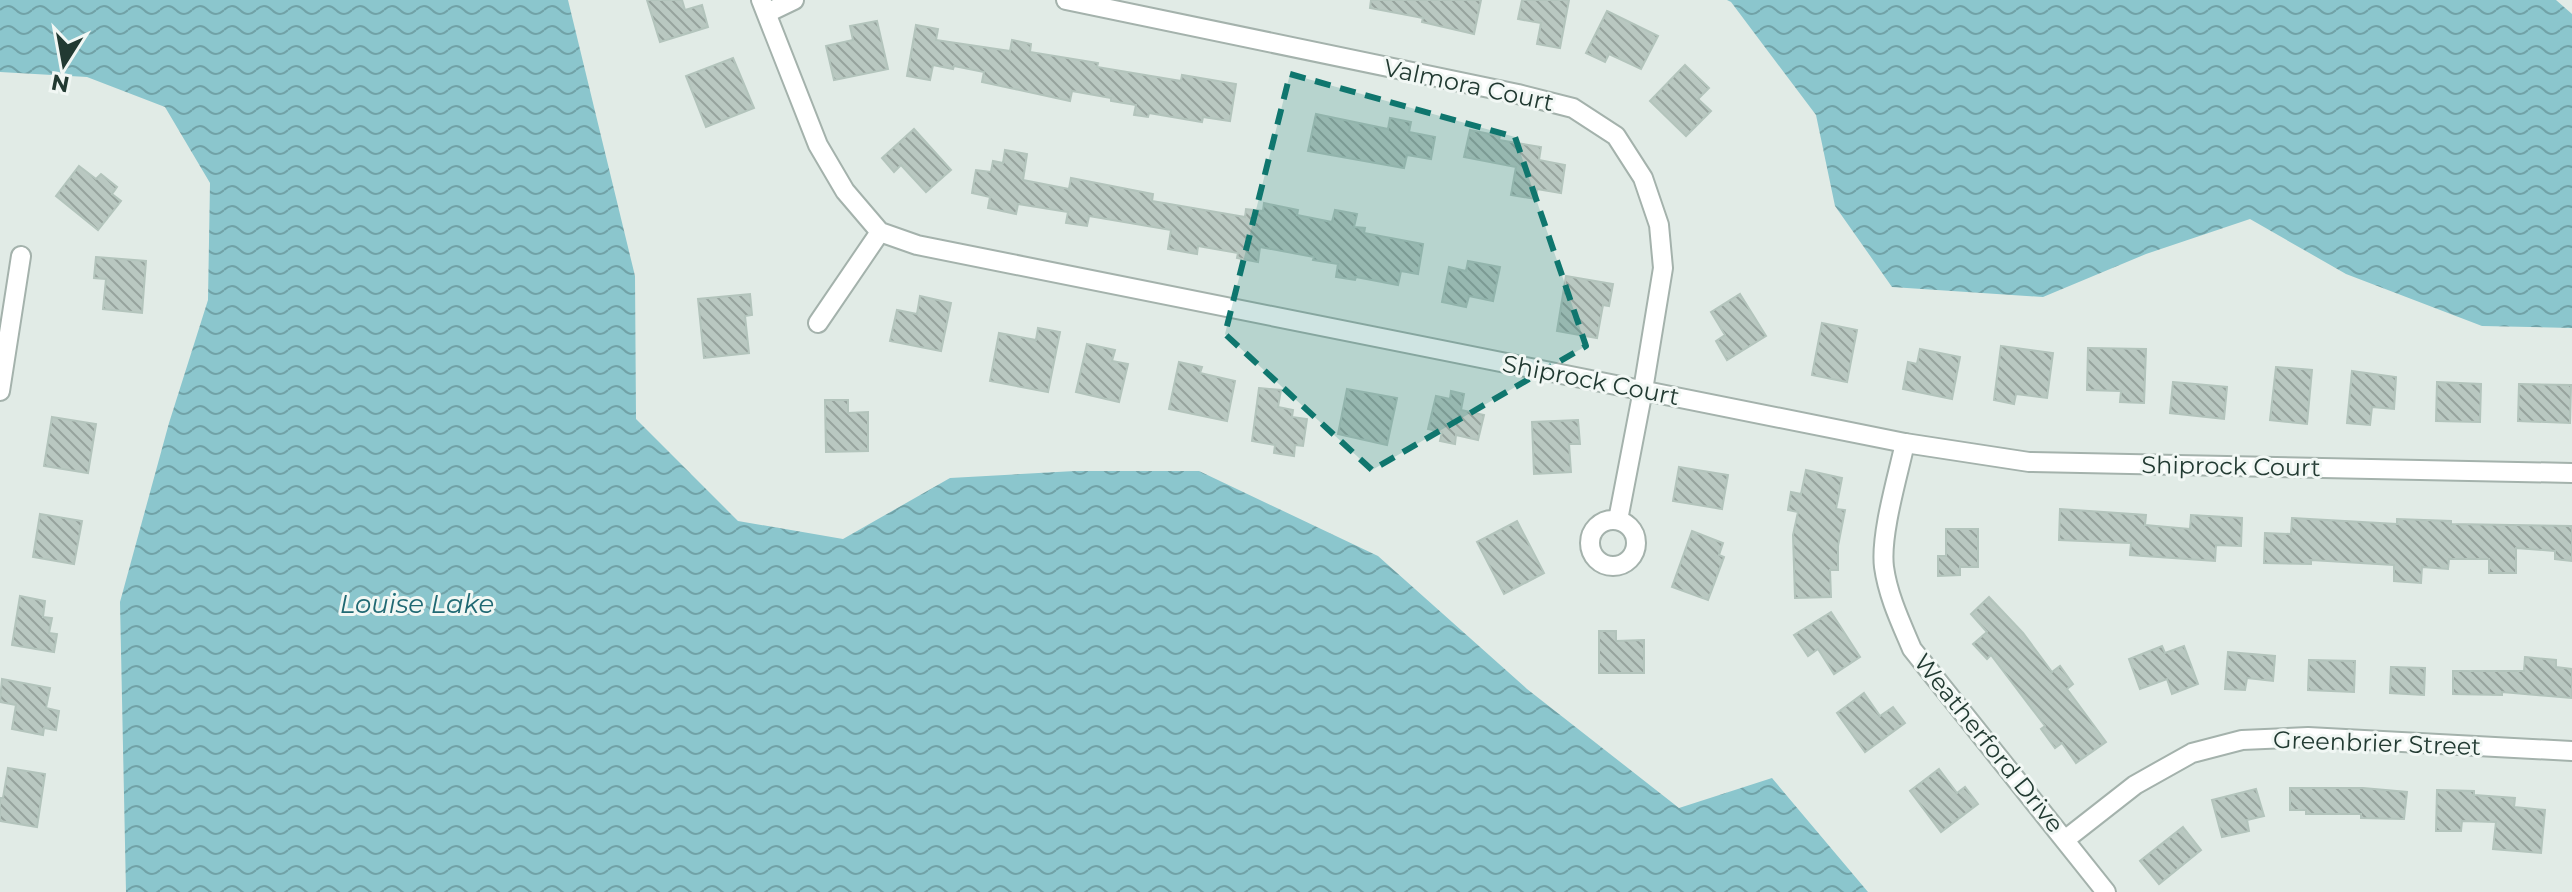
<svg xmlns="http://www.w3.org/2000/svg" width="2572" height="892" font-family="Montserrat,sans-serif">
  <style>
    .water { fill: url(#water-waves) }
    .building { fill: url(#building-back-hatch); stroke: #b3c4bc; stroke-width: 2 }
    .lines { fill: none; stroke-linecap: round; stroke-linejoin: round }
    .street-casing { stroke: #a4b2ac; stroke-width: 22 }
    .street { stroke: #fff; stroke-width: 18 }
    .marked { fill: #0f766e; fill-opacity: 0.2; stroke: #0f766e; stroke-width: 6; stroke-dasharray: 16 10; stroke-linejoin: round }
    .labels { text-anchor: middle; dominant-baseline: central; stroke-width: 6; stroke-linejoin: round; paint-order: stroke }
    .street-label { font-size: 24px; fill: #223a32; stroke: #f1f7f4 }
    .water-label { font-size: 26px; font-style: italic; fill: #206973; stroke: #f1f7f4 }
  </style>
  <defs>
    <pattern id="water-waves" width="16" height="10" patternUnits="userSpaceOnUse" patternTransform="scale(2)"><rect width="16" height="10" fill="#8bc6cd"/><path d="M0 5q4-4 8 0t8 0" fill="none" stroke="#71a2a7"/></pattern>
    <pattern id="building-back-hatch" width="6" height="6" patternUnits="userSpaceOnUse" patternTransform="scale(2)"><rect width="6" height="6" fill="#b9c8c1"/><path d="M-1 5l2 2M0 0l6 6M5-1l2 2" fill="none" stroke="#96a39d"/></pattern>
  </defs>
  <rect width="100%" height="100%" fill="#e1ebe6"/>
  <g class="water">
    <path d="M0 0H568L635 276 636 419 738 521 843 539 950 478 1075 471H1199L1378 556 1527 689 1679 808 1772 778 1868 892H126L120 602 169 423 208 300 210 183 165 107 87 77 0 72Z"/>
    <path d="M1727 0H2556L2572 14V328L2482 326 2346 274 2250 219 2146 254 2043 297 1892 287 1835 206 1816 115 1731 2Z"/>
  </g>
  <g class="building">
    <path d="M647 0H682L685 10 702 5 708 27 660 42Z"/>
    <path d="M1371 0H1481L1474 34 1422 22 1423 18 1370 8Z"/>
    <path d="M1522 0H1569L1560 48 1537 44 1541 23 1518 19Z"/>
    <path d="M1607 11 1658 36 1641 69 1609 54 1605 62 1586 53Z"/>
    <path d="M877 21 888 69 834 80 826 46 853 40 850 26Z"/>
    <path d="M916 25 938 29 936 40 1010 51 1012 40 1031 44 1030 52 1098 63 1097 67 1181 81 1182 75 1236 84 1230 121 1203 117 1202 122 1149 113 1148 117 1134 115 1136 105 1111 101V98L1072 91 1070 101 1047 96 982 82 984 72 954 66 953 69 933 65 930 80 907 76Z"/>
    <path d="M733 58 754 108 706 127 686 76Z"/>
    <path d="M1685 65 1709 88 1698 99 1711 111 1686 136 1650 101Z"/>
    <path d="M1316 114 1388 129 1390 118 1411 122 1409 132 1435 137 1431 159 1407 155 1404 168 1308 151Z"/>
    <path d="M914 129 951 170 926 192 901 165 894 172 882 158Z"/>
    <path d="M1470 130 1500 136 1499 140 1541 147 1539 160 1565 165 1561 193 1537 189 1536 199 1511 195 1516 167 1464 157Z"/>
    <path d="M1005 150 1027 154 1023 180 1069 189 1071 178 1153 194 1152 201 1245 217 1246 209 1263 211 1264 203 1298 210 1297 215 1332 222 1335 210 1357 214 1354 227 1365 228 1364 233 1423 244 1418 274 1401 271 1398 285 1356 277 1355 280 1336 277 1338 264 1313 260 1314 257 1260 247 1258 262 1237 258 1238 253 1198 246 1197 254 1168 249 1171 230 1089 216 1087 226 1066 223 1068 212 1018 204 1016 214 988 208 990 197 972 193 976 170 991 172 993 161 1003 163Z"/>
    <path d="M79 166 96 179 101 174 117 187 112 194 121 201 98 230 56 196Z"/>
    <path d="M96 257 146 261 142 313 103 309 106 279 94 278Z"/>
    <path d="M1468 261 1500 267 1493 301 1469 296 1466 307 1442 302 1449 267 1466 271Z"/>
    <path d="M1566 276 1613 284 1609 306 1603 305 1597 338 1557 331Z"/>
    <path d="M750 294 752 315 745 316 749 353 704 358 698 299Z"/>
    <path d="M1740 294 1766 336 1727 360 1716 341 1725 335 1711 312Z"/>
    <path d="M920 296 951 303 941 351 890 341 897 310 917 314Z"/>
    <path d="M1822 323 1857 330 1847 382 1812 375Z"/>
    <path d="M1038 328 1060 332 1048 392 990 381 999 333 1036 340Z"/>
    <path d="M1087 344 1115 350 1112 361 1128 364 1119 402 1076 392Z"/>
    <path d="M2001 346 2053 353 2047 398 2016 394 2014 404 1994 400Z"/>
    <path d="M2088 348 2146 349 2144 403 2120 402 2121 391 2087 390Z"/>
    <path d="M1920 349 1960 357 1952 399 1903 389 1908 362 1917 364Z"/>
    <path d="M1179 362 1202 367 1200 373 1235 381 1227 421 1169 409Z"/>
    <path d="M2276 367 2312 370 2307 424 2270 420Z"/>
    <path d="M2352 371 2396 377 2394 409 2372 407 2370 425 2347 423Z"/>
    <path d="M2173 382 2227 387 2224 419 2170 413Z"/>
    <path d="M2437 382 2481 384 2480 422 2436 421Z"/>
    <path d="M2519 384 2571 385 2570 423 2518 421Z"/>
    <path d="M1259 388 1281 390 1278 407 1293 410 1292 417 1307 419 1303 446 1295 445 1294 456 1274 453 1275 445 1252 441Z"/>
    <path d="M1347 389 1397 398 1387 445 1338 434Z"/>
    <path d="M1451 391 1464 394 1461 410 1484 415 1478 440 1456 435 1455 444 1440 441 1442 432 1428 429 1436 396 1450 399Z"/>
    <path d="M825 400H848V413L868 412V451L826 452Z"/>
    <path d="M52 417 96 424 88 473 44 466Z"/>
    <path d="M1578 420 1580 444H1569L1571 472 1534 474 1532 422Z"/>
    <path d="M1679 467 1728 475 1722 509 1673 501Z"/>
    <path d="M1806 470 1842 478 1836 509 1845 510 1838 546V570H1830L1831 597 1795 598 1793 535 1798 512 1788 510 1791 492 1801 494Z"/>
    <path d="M2060 509 2146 515 2145 525 2190 529 2191 515 2242 518 2241 546 2216 545 2215 561 2130 555 2131 543 2059 540Z"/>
    <path d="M40 514 82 521 74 564 33 557Z"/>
    <path d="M2292 518 2397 524V519L2451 521V524L2572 526V561L2555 559V551L2516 548V573H2489V559H2449L2448 569 2422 567 2421 583 2394 581V565L2311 560V564L2264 563 2265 533 2291 534Z"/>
    <path d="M1517 521 1544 573 1504 594 1477 542Z"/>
    <path d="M1946 529H1978V567H1960V575L1938 576V556H1946Z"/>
    <path d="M1692 531 1723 543 1719 555 1724 557 1708 600 1672 587Z"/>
    <path d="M20 596 45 601 43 617 52 618 49 633 57 634 54 652 12 645Z"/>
    <path d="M1989 597 2023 633 2052 672 2060 666 2073 684 2067 689 2106 742 2076 763 2062 743 2055 748 2041 729 2045 726 1991 655 1987 659 1973 644 1987 632 1971 614Z"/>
    <path d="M1831 612 1860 657 1834 674 1818 649 1808 656 1794 635Z"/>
    <path d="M1599 631H1616V641L1644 640V673H1599Z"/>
    <path d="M2162 646 2165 653 2184 646 2198 684 2172 694 2167 679 2140 689 2129 659Z"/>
    <path d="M2228 652 2275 656 2273 681 2247 678 2245 690 2225 689Z"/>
    <path d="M2525 657 2556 660V667L2572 669V698L2502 692V695L2453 694V671H2524Z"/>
    <path d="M2309 660 2355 661 2354 692 2308 690Z"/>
    <path d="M2391 667 2425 668 2424 695 2390 693Z"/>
    <path d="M2 679 50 688 46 708 59 711 56 730 44 728 43 735 12 729 16 705 0 702Z"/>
    <path d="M1864 693 1880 716 1893 707 1905 723 1865 752 1837 713Z"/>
    <path d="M8 768 45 774 37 827 0 821V798H3Z"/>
    <path d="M1939 769 1957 793 1965 787 1978 804 1941 832 1910 791Z"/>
    <path d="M2290 788H2363L2407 792 2404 819 2361 818V814H2306V810H2290Z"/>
    <path d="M2256 789 2264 816 2247 820 2249 831 2222 837 2212 800Z"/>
    <path d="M2437 790 2474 791V795L2515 798 2514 807 2545 810 2541 853 2493 849 2496 822 2462 821 2461 831H2436Z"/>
    <path d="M2183 827 2201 850 2159 884 2140 861Z"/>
  </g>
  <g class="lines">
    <defs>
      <g id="street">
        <path d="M761 0 818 145 845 191 880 232 917 245 1905 443 2029 462 2572 473"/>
        <path d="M1066 0 1518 94 1573 108 1616 136 1643 178 1659 225 1663 268 1643 390 1618 520"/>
        <path d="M767 13 794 0"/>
        <path d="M818 323 880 232"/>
        <path d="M0 391 21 256"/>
        <path d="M1905 443C1898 475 1880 535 1884 567 1888 596 1901 623 1912 649L2106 892"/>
        <circle cx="1613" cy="543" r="23"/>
        <path d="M2066 839 2135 785 2192 753 2242 740 2308 737 2572 751"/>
      </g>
    </defs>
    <use href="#street" class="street-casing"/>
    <use href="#street" class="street"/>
  </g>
  <path class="marked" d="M1290 74 1515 137 1586 346 1372 470 1225 334Z"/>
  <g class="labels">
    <g class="street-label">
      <text transform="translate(1469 85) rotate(12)">Valmora Court</text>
      <text transform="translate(1591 380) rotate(11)">Shiprock Court</text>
      <text transform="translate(2231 466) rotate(1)">Shiprock Court</text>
      <text transform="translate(1989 743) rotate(51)">Weatherford Drive</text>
      <text transform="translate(2377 743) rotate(2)">Greenbrier Street</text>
    </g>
    <g class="water-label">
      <text x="417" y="604">Louise Lake</text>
    </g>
  </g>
  <g transform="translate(64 64) rotate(191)" stroke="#f1f7f4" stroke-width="6" paint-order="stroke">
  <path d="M0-6L14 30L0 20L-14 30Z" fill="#223a32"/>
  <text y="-12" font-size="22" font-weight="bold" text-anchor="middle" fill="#223a32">N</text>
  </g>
</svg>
